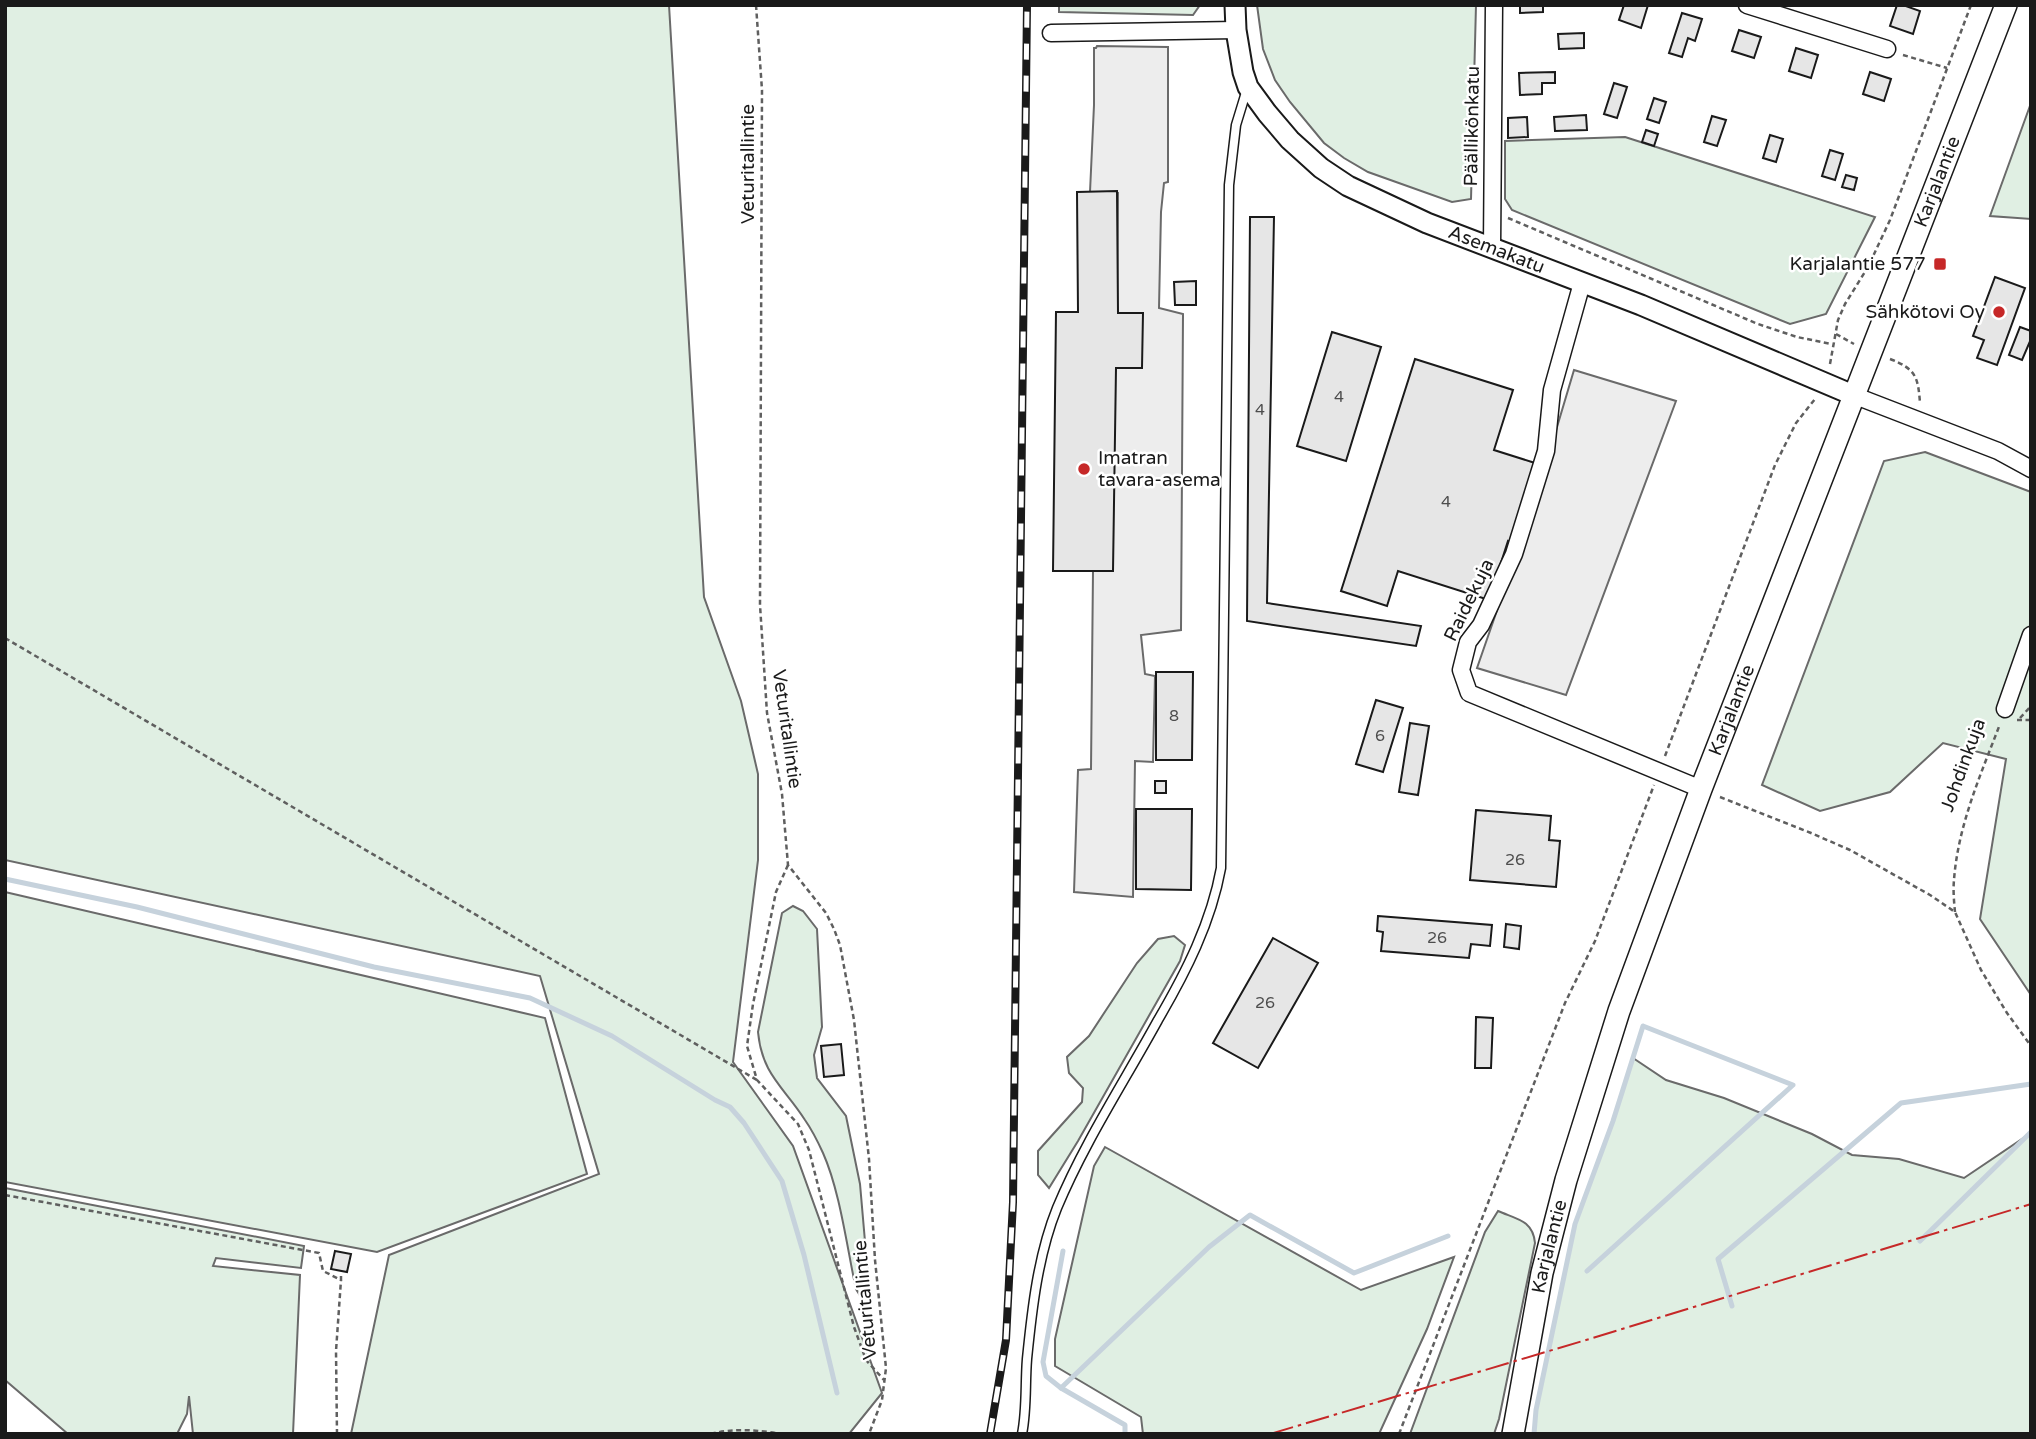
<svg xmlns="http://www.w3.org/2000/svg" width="2036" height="1439" font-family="'Varela Round',sans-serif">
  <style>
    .green { fill: #e0efe3; stroke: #6a6a6a; stroke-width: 2 }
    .parking { fill: #ededed; stroke: #6a6a6a; stroke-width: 2 }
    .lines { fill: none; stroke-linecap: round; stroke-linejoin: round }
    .stream { stroke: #c6d2dc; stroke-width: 5 }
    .building { fill: #e6e6e6; stroke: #1a1a1a; stroke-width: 2 }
    .service-casing { stroke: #1a1a1a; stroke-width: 11 }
    .minor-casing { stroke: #1a1a1a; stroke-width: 19 }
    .tertiary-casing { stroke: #1a1a1a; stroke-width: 23 }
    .secondary-casing { stroke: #1a1a1a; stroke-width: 24 }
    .path { stroke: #5f5f5f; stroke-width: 2.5; stroke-dasharray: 5 3.5; stroke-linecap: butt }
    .service { stroke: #fff; stroke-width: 8 }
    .minor { stroke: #fff; stroke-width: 16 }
    .tertiary { stroke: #fff; stroke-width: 19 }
    .secondary { stroke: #fff; stroke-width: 21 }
    .rail-casing { stroke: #1a1a1a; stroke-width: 8 }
    .rail { stroke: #fff; stroke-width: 5; stroke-dasharray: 16; stroke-linecap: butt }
    .power { stroke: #c62828; stroke-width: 2; stroke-dasharray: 24 5 3.5 5; stroke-linecap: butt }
    .poi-dot { fill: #c62828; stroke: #fff; stroke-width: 2.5 }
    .labels { text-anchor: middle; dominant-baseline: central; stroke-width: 5; stroke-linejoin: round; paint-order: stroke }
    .number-label { font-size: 16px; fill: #4d4d4d }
    .street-label { font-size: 19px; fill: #1a1a1a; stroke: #fff }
    .poi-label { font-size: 19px; fill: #1a1a1a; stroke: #fff; text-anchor: end }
  </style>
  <rect width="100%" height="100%" fill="#fff"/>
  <g class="green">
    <path d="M5 5H669L704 597 741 701 758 774V860L733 1062 793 1146 882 1393 849 1434H351L389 1255 599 1174 540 976 5 860Z"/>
    <path d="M1059 5H1200L1193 15 1059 12Z"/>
    <path d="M1257 5H1476L1471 199 1452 202 1368 172 1344 158 1324 143 1290 102 1275 80 1263 49Z"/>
    <path d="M2031 103V219L1990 216Z"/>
    <path d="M1625 137 1875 217 1826 314 1790 324 1512 210 1505 199V141Z"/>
    <path d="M1925 452 2031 492V995L1980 919 2006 759 1943 743 1890 792 1820 811 1762 785 1884 461Z"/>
    <path d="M5 892 545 1018 587 1174 377 1252 5 1182Z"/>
    <path d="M793 906 803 911 817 929 822 1027 814 1055 817 1078 846 1116 860 1184 870 1299 864 1302 856 1289C847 1248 840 1191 823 1153 818 1142 812 1130 805 1120 784 1087 762 1075 758 1032L782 913Z"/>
    <path d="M1174 936 1185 945 1180 961 1078 1141 1049 1188 1038 1175V1151L1082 1102 1083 1088 1069 1073 1067 1057 1089 1036 1137 963 1158 939Z"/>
    <path d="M1633 1058 1666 1080 1724 1098 1812 1134 1852 1155 1899 1159 1964 1178 2031 1133V1434H1534L1536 1410 1575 1224 1613 1121Z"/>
    <path d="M1105 1147 1361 1290 1454 1257 1427 1329 1379 1434H1143L1141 1417 1055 1366V1339L1094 1166Z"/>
    <path d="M5 1188 304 1246 301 1268 216 1258 213 1266 300 1275 293 1434H193L189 1396 187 1414 177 1434H68L5 1380Z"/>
    <path d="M1498 1211C1516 1219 1533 1220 1535 1243L1499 1419 1494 1434H1410L1485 1232Z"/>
  </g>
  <g class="parking">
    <path d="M1097 46 1168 47V182L1164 183 1161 212 1159 308 1183 314 1181 630 1141 635 1145 674 1155 676 1153 762 1135 761 1133 897 1074 892 1078 770 1091 769 1093 571H1110L1112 368H1141L1117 317 1118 193 1090 192 1094 105V48H1096Z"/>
    <path d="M1574 370 1676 401 1566 695 1477 668 1535 501Z"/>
  </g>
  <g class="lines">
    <g class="stream">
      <path d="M5 879 137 907 374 967 530 998 612 1036 715 1100 730 1107 744 1123 782 1181 804 1255 837 1393"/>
      <path d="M1920 1241 2031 1132"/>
      <path d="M1063 1251 1043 1362 1046 1376 1061 1388 1125 1425V1434"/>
      <path d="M1732 1306 1718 1259 1901 1103 2031 1084"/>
      <path d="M1061 1388 1209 1247 1250 1215 1354 1273 1448 1236"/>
      <path d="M1534 1434 1536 1410 1575 1224 1613 1121 1643 1026 1793 1085 1587 1271"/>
    </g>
  </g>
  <g class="building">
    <path d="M1520 5H1543V12L1520 13Z"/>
    <path d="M1624 5H1648L1641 28 1619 20Z"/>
    <path d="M1897 5H1903L1920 11 1913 34 1890 26Z"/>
    <path d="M1682 13 1702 19 1695 41 1688 38 1682 57 1669 53Z"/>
    <path d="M1739 30 1761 37 1754 58 1732 51Z"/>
    <path d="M1584 33V48L1559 49 1558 34Z"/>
    <path d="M1796 48 1818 55 1811 78 1789 71Z"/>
    <path d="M1555 72V83H1542V94L1520 95 1519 73Z"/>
    <path d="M1870 72 1891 79 1884 101 1863 94Z"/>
    <path d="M1614 83 1627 87 1617 118 1604 114Z"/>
    <path d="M1654 98 1666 102 1659 123 1647 119Z"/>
    <path d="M1586 115 1587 130 1555 131 1554 117Z"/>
    <path d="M1712 116 1726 120 1717 146 1704 142Z"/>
    <path d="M1527 117 1528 137 1508 138V118Z"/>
    <path d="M1646 130 1658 134 1654 146 1642 142Z"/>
    <path d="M1770 135 1783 139 1776 162 1763 158Z"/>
    <path d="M1830 150 1843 154 1835 180 1822 176Z"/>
    <path d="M1846 175 1857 178 1854 190 1842 187Z"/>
    <path d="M1117 191 1118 313H1143L1142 368H1116L1113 571H1053L1056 312H1078L1077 192Z"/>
    <path d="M1250 217H1274L1267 603 1421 626 1416 646 1247 621Z"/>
    <path d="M1995 277 2025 288 1997 365 1977 358 1984 340 1973 336Z"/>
    <path d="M1196 281V305H1175L1174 282Z"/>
    <path d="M2020 327 2031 331V339L2022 360 2009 355Z"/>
    <path d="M1332 332 1381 347 1346 461 1297 446Z"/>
    <path d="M1415 359 1513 390 1494 450 1535 463 1510 542 1508 541 1489 600 1398 571 1387 606 1341 591Z"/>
    <path d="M1156 672H1193L1192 760H1156Z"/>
    <path d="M1376 700 1403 708 1383 772 1356 764Z"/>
    <path d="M1410 723 1429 726 1418 795 1399 792Z"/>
    <rect x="1155" y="781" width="11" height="12"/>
    <path d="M1136 809H1192L1191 890 1136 889Z"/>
    <path d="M1476 810 1551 816 1549 840 1560 841 1556 887 1470 880Z"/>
    <path d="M1378 916 1492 925 1490 946 1471 944 1469 958 1381 951 1383 932 1377 931Z"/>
    <path d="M1506 924 1521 926 1519 949 1504 947Z"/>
    <path d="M1273 938 1318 963 1258 1068 1213 1043Z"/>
    <path d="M1476 1017 1493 1018 1491 1068H1475Z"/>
    <path d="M841 1044 844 1075 824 1077 821 1046Z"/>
    <path d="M335 1251 351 1254 347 1272 331 1269Z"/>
  </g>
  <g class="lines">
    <defs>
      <path id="service" d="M1022 1434C1027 1409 1025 1384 1027 1359 1032 1309 1038 1255 1057 1208 1084 1143 1124 1082 1158 1020 1186 972 1211 923 1221 868L1229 185 1236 125 1247 89"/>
      <g id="minor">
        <path d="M1747 5 1887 49"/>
        <path d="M1051 33 1236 30"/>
        <path d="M1492 247 1494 5"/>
        <path d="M1582 283 1552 390 1546 451 1514 554 1481 625 1468 642 1461 670 1469 693 1701 789"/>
        <path d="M1853 395 1998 451 2031 469"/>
        <path d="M2005 709 2031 635"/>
      </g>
      <g id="tertiary">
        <path id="s1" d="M1235 5 1236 30 1243 72 1248 87 1267 113 1290 140 1321 168 1348 186 1427 223 1641 305 1853 395"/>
      </g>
      <g id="secondary">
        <path id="s2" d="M1513 1434 1542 1273 1566 1180 1619 1011 1701 789 2006 5"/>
      </g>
    </defs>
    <use href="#service" class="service-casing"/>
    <use href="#minor" class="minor-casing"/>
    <use href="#tertiary" class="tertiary-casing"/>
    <use href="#secondary" class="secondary-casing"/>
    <g class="path">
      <path d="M756 5 762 90 760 605 767 713 782 794 788 865 826 913 834 929 840 945 854 1020 869 1159 875 1260 886 1368 882 1400 869 1434"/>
      <path d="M1903 55 1947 68"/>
      <path d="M1508 218 1758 324 1797 337 1831 344"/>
      <path d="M1836 334 1854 344"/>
      <path d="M1890 359C1916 369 1918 377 1920 403"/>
      <path d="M1830 364 1838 320 1845 304 1868 267 1890 220 1971 5"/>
      <path d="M5 638 757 1080"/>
      <path d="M2020 718 2031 706"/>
      <path d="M2017 720H2031"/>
      <path d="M1665 756 1775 465 1796 423 1815 399"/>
      <path d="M1720 797 1811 833 1850 850 1930 895 1955 912 1981 970 2007 1013 2031 1046"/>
      <path d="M788 865 776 892 753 1004 747 1046 757 1080 798 1124 809 1150 854 1327 866 1360 884 1380"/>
      <path d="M1955 912C1954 902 1953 890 1954 880 1958 825 1981 774 2000 724"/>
      <path d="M5 1195 319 1253 323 1271 341 1280V1275"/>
      <path d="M337 1434 336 1351 341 1280"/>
      <path d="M711 1434C732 1428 760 1430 781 1434"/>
      <path d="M1399 1434 1565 1003 1595 941 1654 785"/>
    </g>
    <use href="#service" class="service"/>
    <use href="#minor" class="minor"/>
    <use href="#tertiary" class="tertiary"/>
    <use href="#secondary" class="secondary"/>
    <defs>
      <path id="rail" d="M990 1434 1006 1340 1013 1202 1027 5"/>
    </defs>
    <use href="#rail" class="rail-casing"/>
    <use href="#rail" class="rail"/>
    <path class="power" d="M1270 1434 1586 1340 2031 1204"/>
  </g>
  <g class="poi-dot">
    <rect x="1933" y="257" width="14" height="14" rx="3.5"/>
    <circle cx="1999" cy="312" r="7"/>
    <circle cx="1084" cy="469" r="7"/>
  </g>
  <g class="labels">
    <g class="number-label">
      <text x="1339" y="397">4</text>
      <text x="1260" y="410">4</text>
      <text x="1446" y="502">4</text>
      <text x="1174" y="716">8</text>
      <text x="1380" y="736">6</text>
      <text x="1515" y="860">26</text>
      <text x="1437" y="938">26</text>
      <text x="1265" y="1003">26</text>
    </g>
    <g class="street-label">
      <text transform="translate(1472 126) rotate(-89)">Päällikönkatu</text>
      <text transform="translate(748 164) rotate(-90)">Veturitallintie</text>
      <text stroke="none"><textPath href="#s2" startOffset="1325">Karjalantie</textPath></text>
      <text stroke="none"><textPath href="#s1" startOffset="387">Asemakatu</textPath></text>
      <text transform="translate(1469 600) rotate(-64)">Raidekuja</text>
      <text stroke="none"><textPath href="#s2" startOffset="758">Karjalantie</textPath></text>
      <text transform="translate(787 729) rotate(82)">Veturitallintie</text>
      <text transform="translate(1963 765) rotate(-70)">Johdinkuja</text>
      <text stroke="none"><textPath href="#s2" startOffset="191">Karjalantie</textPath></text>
      <text transform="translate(865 1300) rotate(-95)">Veturitallintie</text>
    </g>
    <g class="poi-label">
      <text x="1926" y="264">Karjalantie 577</text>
      <text x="1985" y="312">Sähkötovi Oy</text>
      <text x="1098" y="458" text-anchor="start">Imatran<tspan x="1098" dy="22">tavara-asema</tspan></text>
    </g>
  </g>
  <rect width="2036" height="1439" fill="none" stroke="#1a1a1a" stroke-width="14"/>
</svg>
